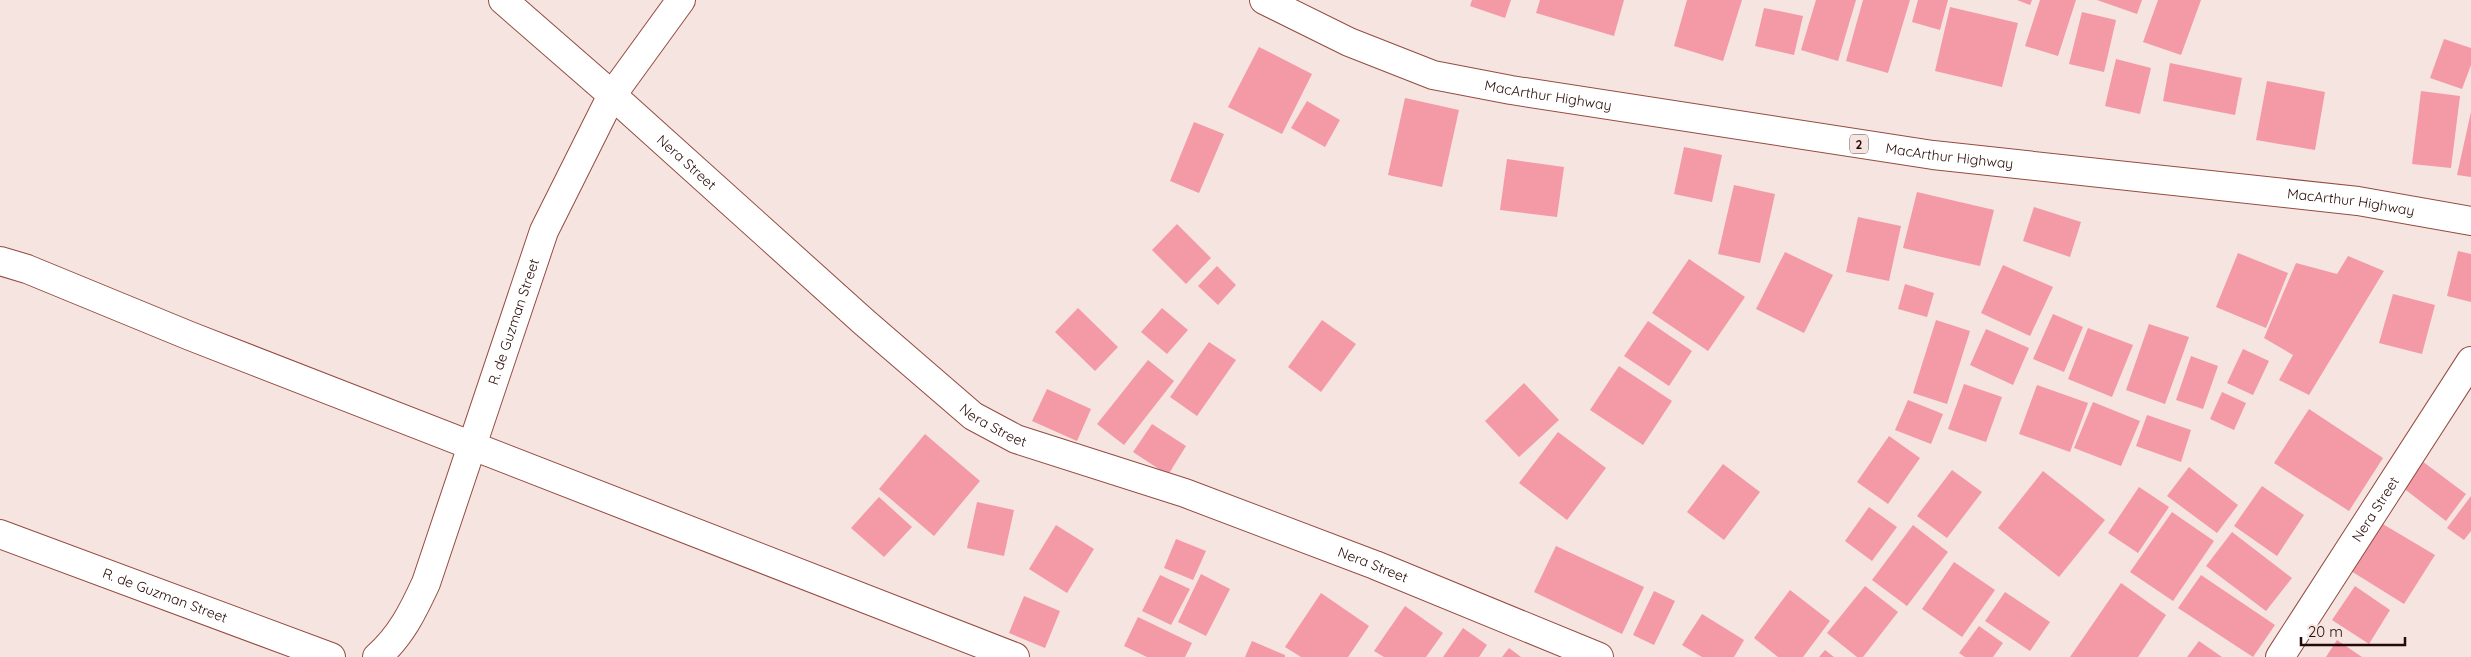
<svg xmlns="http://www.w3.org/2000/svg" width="2471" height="657" font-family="Quicksand,sans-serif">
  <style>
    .building { fill: #f39aa6 }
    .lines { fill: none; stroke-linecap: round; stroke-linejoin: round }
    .minor-casing { stroke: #944c3f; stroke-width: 30 }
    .highway-casing { stroke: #944c3f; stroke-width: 30 }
    .minor { stroke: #fff; stroke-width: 28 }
    .highway { stroke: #fff; stroke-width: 28 }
    .labels { text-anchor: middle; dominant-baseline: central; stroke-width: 4.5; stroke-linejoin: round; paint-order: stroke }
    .shield { fill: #f6e4e1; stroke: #644b47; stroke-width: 1 }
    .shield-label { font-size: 12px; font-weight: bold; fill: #250905 }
    .street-label { font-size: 14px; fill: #250905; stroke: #f6e4e1 }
  </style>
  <rect width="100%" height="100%" fill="#f6e4e1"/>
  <g class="building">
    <path d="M1472 0H1511L1505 18 1470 6Z"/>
    <path d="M1540 0H1624L1614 36 1536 13Z"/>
    <path d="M1687 0H1742L1723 61 1674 46Z"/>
    <path d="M1816 0H1856L1838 61 1801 50Z"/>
    <path d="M1863 0H1910L1888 73 1846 61Z"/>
    <path d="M1918 0H1948L1940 30 1912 22Z"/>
    <path d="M2017 0H2032L2030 5Z"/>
    <path d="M2040 0H2076L2058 56 2025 46Z"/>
    <path d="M2097 0H2142L2137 14Z"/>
    <path d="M2158 0H2201L2181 55 2143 42Z"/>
    <path d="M1950 7 2018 23 2002 87 1935 71Z"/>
    <path d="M1764 8 1803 16 1794 55 1755 46Z"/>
    <path d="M2082 12 2116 20 2104 72 2069 64Z"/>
    <path d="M2444 39 2471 48V65L2462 89 2430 78Z"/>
    <path d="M1259 47 1312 74 1282 134 1228 107Z"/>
    <path d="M2116 59 2151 68 2140 114 2105 106Z"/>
    <path d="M2170 63 2242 78 2235 115 2163 101Z"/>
    <path d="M2267 81 2325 92 2315 150 2256 140Z"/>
    <path d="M2421 91 2460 96 2451 168 2412 164Z"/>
    <path d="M1405 98 1459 110 1442 187 1388 175Z"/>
    <path d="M1307 101 1340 120 1325 147 1291 128Z"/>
    <path d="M2471 112V177L2457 175Z"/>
    <path d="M1194 122 1224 134 1199 193 1170 181Z"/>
    <path d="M1684 147 1722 155 1712 202 1674 194Z"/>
    <path d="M1507 159 1564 167 1557 217 1500 210Z"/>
    <path d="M1734 185 1775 194 1760 263 1718 254Z"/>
    <path d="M1917 192 1994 210 1980 266 1903 248Z"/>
    <path d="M2034 207 2081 222 2070 257 2023 241Z"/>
    <path d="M1858 217 1901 226 1889 281 1846 272Z"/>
    <path d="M1177 224 1211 258 1186 284 1152 250Z"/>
    <path d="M2458 251 2471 254V302L2447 296Z"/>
    <path d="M1785 252 1833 275 1804 333 1756 309Z"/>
    <path d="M2238 253 2288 273 2266 328 2216 307Z"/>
    <path d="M2348 256 2384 271 2309 395 2279 380 2293 355 2264 338 2296 263 2337 274Z"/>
    <path d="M1689 259 1745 297 1708 351 1652 313Z"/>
    <path d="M2003 265 2053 287 2030 336 1981 313Z"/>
    <path d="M1217 266 1236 285 1218 305 1198 286Z"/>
    <path d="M1905 284 1934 293 1927 317 1898 309Z"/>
    <path d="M2393 294 2435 305 2422 354 2379 343Z"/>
    <path d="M1078 308 1118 347 1095 371 1055 332Z"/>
    <path d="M1162 308 1188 330 1167 354 1141 332Z"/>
    <path d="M2053 314 2083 327 2064 372 2033 359Z"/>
    <path d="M1322 320 1356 344 1321 392 1288 367Z"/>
    <path d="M1936 320 1970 331 1947 404 1913 393Z"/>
    <path d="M1648 321 1692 351 1669 386 1624 356Z"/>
    <path d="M2149 324 2189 337 2165 404 2126 390Z"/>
    <path d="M2088 328 2133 345 2112 397 2068 379Z"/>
    <path d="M1986 329 2029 348 2013 385 1970 365Z"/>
    <path d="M1209 342 1236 360 1197 416 1170 397Z"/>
    <path d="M2243 349 2269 361 2253 395 2227 383Z"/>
    <path d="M2191 356 2218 366 2203 409 2176 400Z"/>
    <path d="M1148 360 1174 381 1124 445 1097 424Z"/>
    <path d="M1619 366 1672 401 1643 445 1590 410Z"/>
    <path d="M1524 383 1559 420 1519 457 1485 421Z"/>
    <path d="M1964 384 2002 397 1986 442 1948 429Z"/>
    <path d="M2037 385 2088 403 2070 452 2019 434Z"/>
    <path d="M1047 389 1091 409 1077 441 1032 421Z"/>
    <path d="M2222 392 2246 403 2234 430 2210 419Z"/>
    <path d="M1908 400 1943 414 1931 444 1895 430Z"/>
    <path d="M2093 402 2140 421 2121 466 2074 448Z"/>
    <path d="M2309 409 2383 458 2349 511 2274 463Z"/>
    <path d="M2147 415 2191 430 2181 462 2136 446Z"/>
    <path d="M1152 424 1186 446 1168 475 1133 452Z"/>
    <path d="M1558 432 1606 468 1567 520 1519 483Z"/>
    <path d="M925 434 980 481 934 536 879 489Z"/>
    <path d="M1889 436 1920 458 1888 504 1857 482Z"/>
    <path d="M2422 461 2466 494 2446 521 2402 487Z"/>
    <path d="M1723 464 1760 492 1724 540 1687 512Z"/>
    <path d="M2189 467 2238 505 2217 533 2167 496Z"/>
    <path d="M1952 470 1982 492 1947 538 1917 516Z"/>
    <path d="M2043 471 2105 520 2059 577 1998 528Z"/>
    <path d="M2262 486 2304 515 2277 556 2234 526Z"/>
    <path d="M2139 487 2169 507 2138 553 2108 533Z"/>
    <path d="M2471 496V531L2464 540 2447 528Z"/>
    <path d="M879 497 912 527 884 557 851 528Z"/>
    <path d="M977 502 1014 510 1004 556 967 548Z"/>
    <path d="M1869 507 1897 527 1872 561 1845 541Z"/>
    <path d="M2172 512 2214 541 2173 601 2130 572Z"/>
    <path d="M2381 523 2435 555 2404 604 2351 571Z"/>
    <path d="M1056 525 1094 549 1067 593 1029 569Z"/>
    <path d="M1913 525 1948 552 1907 606 1872 580Z"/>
    <path d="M2232 532 2292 578 2266 611 2206 566Z"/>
    <path d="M1176 539 1206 551 1193 580 1164 568Z"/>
    <path d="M1556 546 1644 587 1622 634 1534 592Z"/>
    <path d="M1954 562 1995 590 1962 637 1922 609Z"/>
    <path d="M1201 574 1230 589 1206 636 1178 622Z"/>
    <path d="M1160 575 1190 589 1171 625 1142 611Z"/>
    <path d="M2201 575 2275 625 2253 657 2178 608Z"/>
    <path d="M2121 583 2166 615 2138 657H2070Z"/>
    <path d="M1865 586 1898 612 1863 657H1857L1827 633Z"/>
    <path d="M2355 586 2390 610 2369 644 2332 620Z"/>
    <path d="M1790 590 1830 621 1803 657H1778L1754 638Z"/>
    <path d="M1654 591 1675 601 1654 645 1633 635Z"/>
    <path d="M2005 592 2050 622 2030 651 1985 621Z"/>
    <path d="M1321 593 1369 626 1348 657H1301L1285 647Z"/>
    <path d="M1024 596 1060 611 1045 648 1009 633Z"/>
    <path d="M1405 606 1443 633 1426 657H1384L1374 651Z"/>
    <path d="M1702 614 1744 640 1734 657H1702L1682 645Z"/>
    <path d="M1138 617 1192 643 1185 657H1147L1124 646Z"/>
    <path d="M1979 626 2003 643 1993 657H1965L1959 653Z"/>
    <path d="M1463 628 1487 645 1479 657H1443Z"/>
    <path d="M2337 640 2362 657H2326Z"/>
    <path d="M1252 641 1285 655V657H1245Z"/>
    <path d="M2199 641 2222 657H2187Z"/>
    <path d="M1509 648 1521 657H1502Z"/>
    <path d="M1825 650 1834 657H1819Z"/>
  </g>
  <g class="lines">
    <defs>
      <g id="minor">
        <path id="s1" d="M503 0 612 95 864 322 973 416 1016 439 1185 493 1375 565 1599 657"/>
        <path d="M0 261 27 269 190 336 1015 657"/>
        <path id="s2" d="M0 534 331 657"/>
        <path id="s3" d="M377 657C401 636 413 611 426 583L544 231 612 95 681 0"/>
        <path id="s4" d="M2280 657 2471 361"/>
      </g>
      <g id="highway">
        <path id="s5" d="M1264 0 1349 42 1433 75 1511 90 1933 155 2358 201 2471 221"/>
      </g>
    </defs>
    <use href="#minor" class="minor-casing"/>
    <use href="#highway" class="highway-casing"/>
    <use href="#minor" class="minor"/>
    <use href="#highway" class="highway"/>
  </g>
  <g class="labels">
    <rect class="shield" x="1850" y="134.5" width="18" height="19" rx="4"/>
    <g class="shield-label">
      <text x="1859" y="144">2</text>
    </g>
    <g class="street-label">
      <text stroke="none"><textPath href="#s5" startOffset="302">MacArthur Highway</textPath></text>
      <text stroke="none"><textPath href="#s5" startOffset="708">MacArthur Highway</textPath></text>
      <text stroke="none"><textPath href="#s1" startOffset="245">Nera Street</textPath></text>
      <text stroke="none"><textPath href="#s5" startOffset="1112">MacArthur Highway</textPath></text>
      <text stroke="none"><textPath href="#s3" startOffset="365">R. de Guzman Street</textPath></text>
      <text stroke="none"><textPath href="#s1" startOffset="650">Nera Street</textPath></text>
      <text stroke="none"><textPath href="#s4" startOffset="176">Nera Street</textPath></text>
      <text stroke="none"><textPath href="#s1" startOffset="1055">Nera Street</textPath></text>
      <text stroke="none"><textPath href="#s2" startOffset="176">R. de Guzman Street</textPath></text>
    </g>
  </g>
  <path d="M2301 637v8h104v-8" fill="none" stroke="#250905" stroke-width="2.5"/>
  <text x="2308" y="637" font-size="15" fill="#250905" stroke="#f6e4e1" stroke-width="4" paint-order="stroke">20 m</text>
</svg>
